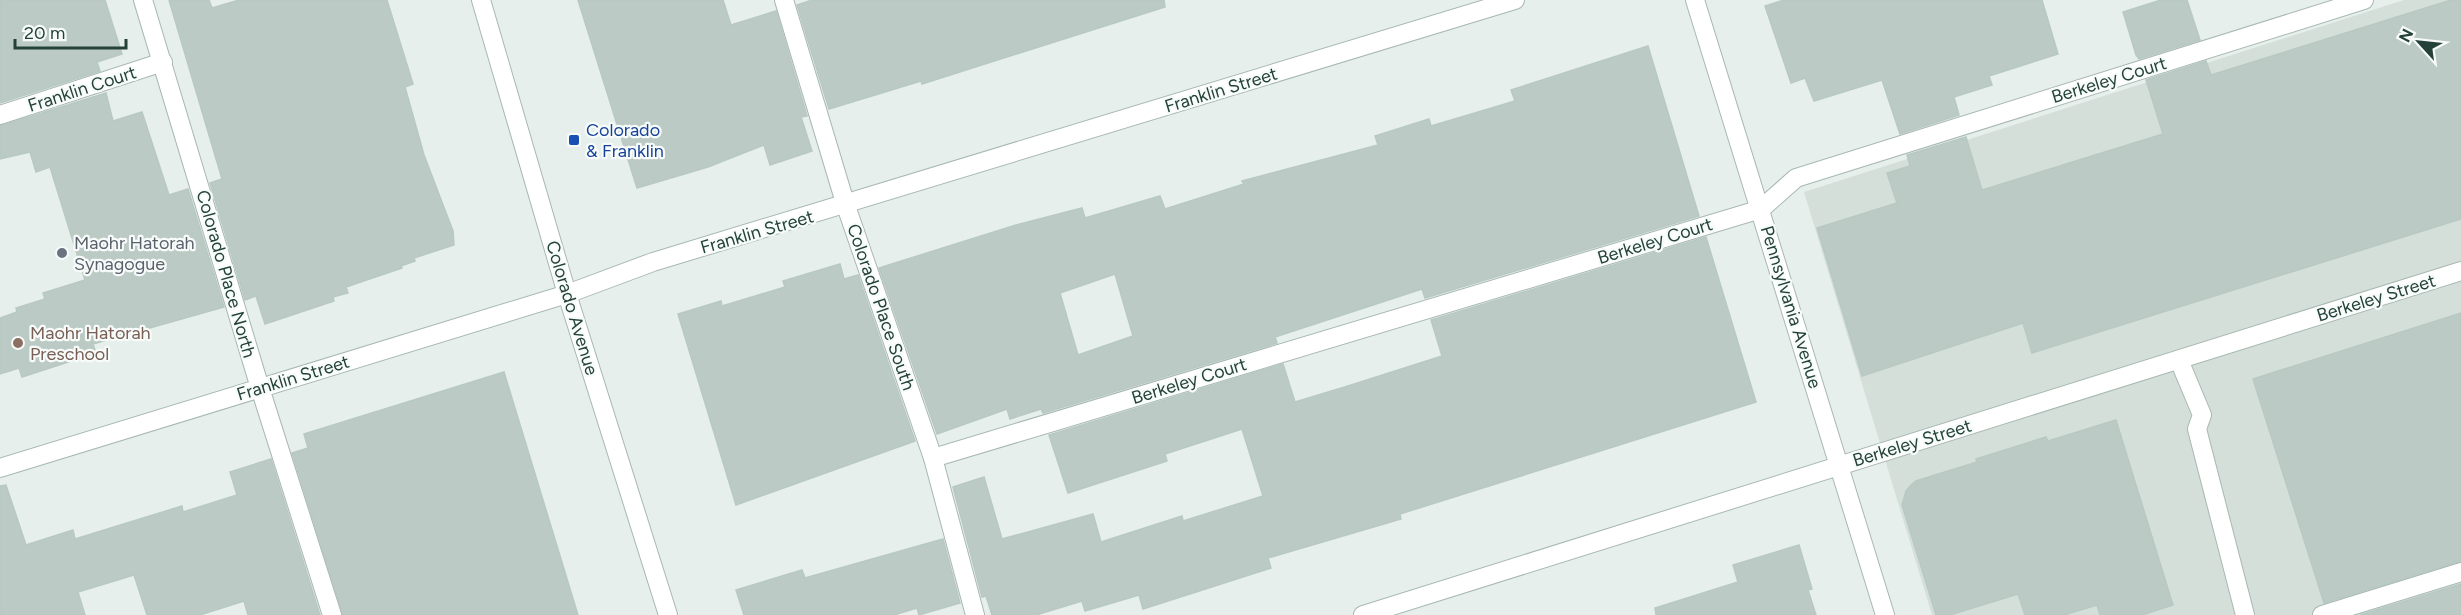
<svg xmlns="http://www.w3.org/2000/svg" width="2461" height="615" font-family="Figtree,sans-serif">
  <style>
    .built { fill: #d4dfda }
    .building { fill: #bbcac4; stroke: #b8c9c2; stroke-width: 1.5; fill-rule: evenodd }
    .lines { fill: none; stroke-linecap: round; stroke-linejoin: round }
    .minor-casing { stroke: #a8b8b2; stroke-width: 20 }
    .minor { stroke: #fff; stroke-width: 18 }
    .transit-dot { fill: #1a4fb4; stroke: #f7fbf9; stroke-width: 2 }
    .worship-dot { fill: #6b7280; stroke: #f7fbf9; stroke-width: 2 }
    .education-dot { fill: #8d6e63; stroke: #f7fbf9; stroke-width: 2 }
    .labels { text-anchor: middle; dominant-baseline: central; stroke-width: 4.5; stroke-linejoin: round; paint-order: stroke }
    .street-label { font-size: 18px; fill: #24423a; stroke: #f7fbf9 }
    .transit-label { font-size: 18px; fill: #164399; stroke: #f7fbf9; text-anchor: start }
    .worship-label { font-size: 18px; fill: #5b616d; stroke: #f7fbf9; text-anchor: start }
    .education-label { font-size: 18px; fill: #785e54; stroke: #f7fbf9; text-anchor: start }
  </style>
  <rect width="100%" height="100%" fill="#e6efeb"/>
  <path class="built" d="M2404 0H2461V615H1932L1804 192Z"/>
  <g class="building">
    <path d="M0 0H105L122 54 97 62 100 71 0 103Z"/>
    <path d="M169 0H209L212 8 239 0H387L413 84 405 87 424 155 453 231 454 245 414 258 415 261 401 266 402 268 346 287 348 293 333 297 334 301 265 324 256 296 245 300 210 183 222 179Z"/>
    <path d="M578 0H723L731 25 776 11 807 116 801 117 812 151 770 165 764 145 708 167 637 188Z"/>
    <path d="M812 0H1164L1165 7 922 84 921 81 829 109 797 5Z"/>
    <path d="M1784 0H2042L2058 54 1989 76 1992 85 1954 97 1959 115 1900 134 1882 80 1814 101 1805 78 1791 83 1765 6Z"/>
    <path d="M2161 0H2187L2200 40 2139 59 2136 55 2123 12Z"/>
    <path d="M2451 0H2461V219L2032 353 2023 323 1862 376 1817 228 1897 203 1887 173 1910 166 1907 155 1966 137 1982 190 2163 134 2146 80 2206 61 2211 75Z"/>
    <path d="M1648 46 1699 216 1425 298 1422 289 1275 337 1277 343 1043 413 1041 409 1010 419 1007 409 937 434 879 268 1016 225 1082 208 1085 218 1160 196 1165 209 1244 184 1242 181 1378 145 1375 136 1429 119 1431 126 1515 101 1511 90ZM1115 274 1133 336 1078 355 1060 293Z"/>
    <path d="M106 93 113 121 142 112 169 195 188 189 224 307 93 344 96 353 22 377 19 368 0 374V318L17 312 16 308 45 299 43 293 85 280 50 167 36 172 30 152 0 159V126Z"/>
    <path d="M1706 237 1756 402 1400 514 1401 519 1268 558 1271 568 1143 609 1139 595 1085 611 1082 601 1036 615H992L986 596 982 597 953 487 984 477 1002 539 1093 514 1101 542 1182 516 1183 521 1263 496 1242 429 1165 454 1167 461 1068 493 1049 435 1283 364 1295 402 1348 386 1442 356 1431 320Z"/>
    <path d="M840 264 844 279 858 275 915 441 736 505 678 314 721 301 722 306 785 287 783 281Z"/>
    <path d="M2461 313V561L2324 603 2253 379Z"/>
    <path d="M504 372 578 615H343L292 453 308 448 304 434Z"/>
    <path d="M2116 420 2173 605 2142 615H2100L2097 605 2064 615H2025L2018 594 1950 615H1936L1902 505 1906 491 1911 485 1916 481 1977 462 1976 459 2046 437 2048 441Z"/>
    <path d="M271 459 320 615H248L244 601 200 615H147L134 575 78 592 85 615H0V486L6 485 26 545 73 530 75 539 182 506 183 512 237 495 230 472Z"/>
    <path d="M943 539 960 603 919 615 917 608 894 615H744L736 590 802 570 805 578Z"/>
    <path d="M1799 545 1812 589 1808 590 1816 615H1656L1655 608 1738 582 1733 565Z"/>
    <path d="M2461 584V615H2360Z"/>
  </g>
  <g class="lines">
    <defs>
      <g id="minor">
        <path d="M143 0 260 388 332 615"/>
        <path d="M481 0 567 294 668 615"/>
        <path d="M784 0 846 206 933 458 975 615"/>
        <path d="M1695 0 1885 615"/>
        <path d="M0 115 163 62"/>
        <path d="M2179 360 2202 415 2197 429 2245 615"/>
        <path d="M933 458 1761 209 1796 178 2364 0"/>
        <path d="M0 468 567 294 653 262 1515 0"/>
        <path d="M1363 615 2461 271"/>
        <path d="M2322 615 2461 572"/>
      </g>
    </defs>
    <use href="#minor" class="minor-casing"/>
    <use href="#minor" class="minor"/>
  </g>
  <rect class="transit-dot" x="568" y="134" width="12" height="12" rx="3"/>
  <circle class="worship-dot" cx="62" cy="253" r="6"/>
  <circle class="education-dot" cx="18" cy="343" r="6"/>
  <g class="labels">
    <g class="street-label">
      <text transform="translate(2109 80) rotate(-17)">Berkeley Court</text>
      <text transform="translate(82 89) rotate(-18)">Franklin Court</text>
      <text transform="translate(1221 90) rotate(-17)">Franklin Street</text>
      <text transform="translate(757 232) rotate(-16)">Franklin Street</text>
      <text transform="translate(1655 241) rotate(-17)">Berkeley Court</text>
      <text transform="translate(226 274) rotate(74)">Colorado Place North</text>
      <text transform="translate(2376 298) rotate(-17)">Berkeley Street</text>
      <text transform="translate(881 307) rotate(71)">Colorado Place South</text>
      <text transform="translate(1791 307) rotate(73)">Pennsylvania Avenue</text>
      <text transform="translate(572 308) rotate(73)">Colorado Avenue</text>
      <text transform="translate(293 378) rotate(-17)">Franklin Street</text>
      <text transform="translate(1189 381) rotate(-17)">Berkeley Court</text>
      <text transform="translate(1912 443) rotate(-17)">Berkeley Street</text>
    </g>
    <g class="transit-label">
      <text x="586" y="130">Colorado<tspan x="586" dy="21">&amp; Franklin</tspan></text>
    </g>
    <g class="worship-label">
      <text x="74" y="243">Maohr Hatorah<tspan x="74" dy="21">Synagogue</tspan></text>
    </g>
    <g class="education-label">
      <text x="30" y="333">Maohr Hatorah<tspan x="30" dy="21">Preschool</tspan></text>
    </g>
  </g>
  <g transform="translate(2419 42) rotate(297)" stroke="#f7fbf9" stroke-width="4.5" paint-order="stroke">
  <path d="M0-4.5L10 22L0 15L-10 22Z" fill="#24423a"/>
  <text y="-9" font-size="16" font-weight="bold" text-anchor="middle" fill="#24423a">N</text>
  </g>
  <path d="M15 39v9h111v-9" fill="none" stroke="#24423a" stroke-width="3"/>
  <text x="24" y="39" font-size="18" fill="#24423a" stroke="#f7fbf9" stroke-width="4.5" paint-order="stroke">20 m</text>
</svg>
